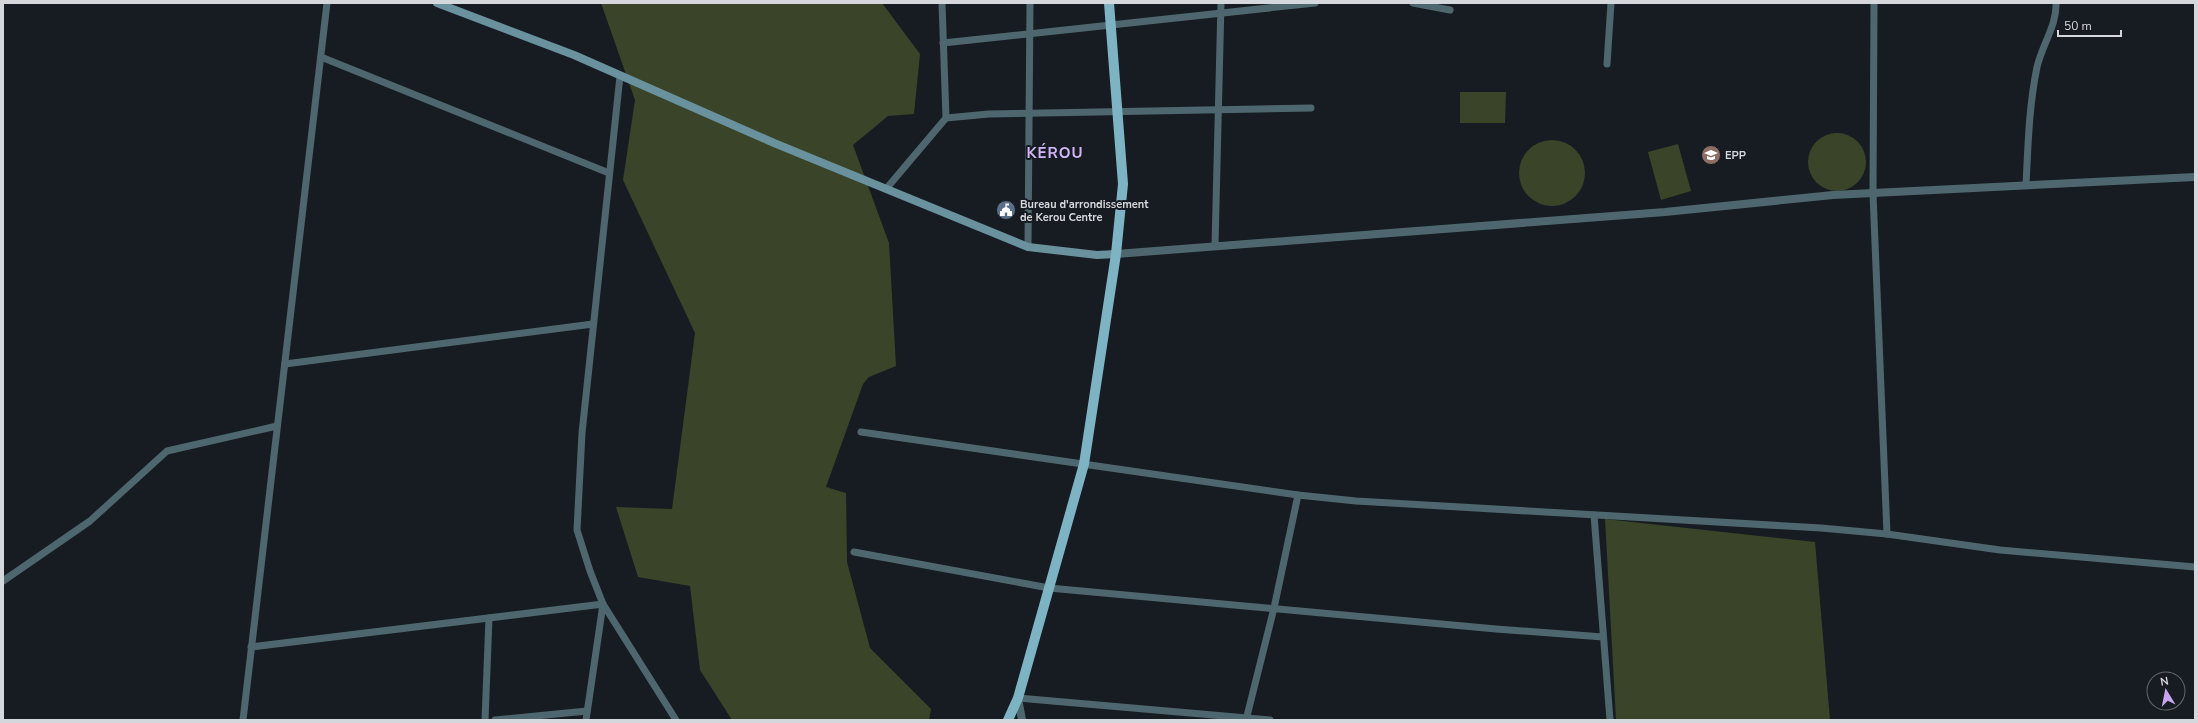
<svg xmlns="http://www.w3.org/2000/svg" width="2198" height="723" font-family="'Nunito Sans',sans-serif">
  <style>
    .green { fill: #394428 }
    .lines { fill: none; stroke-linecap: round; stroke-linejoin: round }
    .minor { stroke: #4e676e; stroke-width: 7 }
    .tertiary { stroke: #4e676e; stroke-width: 8 }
    .secondary { stroke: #69929e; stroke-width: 8 }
    .primary { stroke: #7eb3c3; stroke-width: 10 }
    .labels { text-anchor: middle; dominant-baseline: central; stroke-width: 4; stroke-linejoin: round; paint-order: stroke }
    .poi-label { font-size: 11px; font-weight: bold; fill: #d4d8dc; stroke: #171c22; text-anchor: start }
    .district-label { font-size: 15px; font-weight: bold; letter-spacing: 1px; fill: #d5b6fb; stroke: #171c22 }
  </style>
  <rect width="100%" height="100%" fill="#171c22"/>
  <g class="green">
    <path d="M601 3H882L920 54 914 114 888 116 853 145 889 243 896 366 869 377 863 384 826 487 846 493 847 562 870 648 931 709 929 720H732L700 670 690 586 638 577 616 507 672 509 695 333 623 180 635 100Z"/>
    <path d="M1460 92H1506L1505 123H1460Z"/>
    <circle cx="1837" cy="162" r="29"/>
    <circle cx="1552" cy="173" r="33"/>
    <path d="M1678 144 1691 191 1661 200 1648 152Z"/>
    <path d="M1605 519 1815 542 1830 720H1616Z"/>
  </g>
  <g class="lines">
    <g class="minor">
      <path d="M1413 3 1450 10"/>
      <path d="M1874 3 1873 194 1887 534"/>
      <path d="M943 43 1315 3"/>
      <path d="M321 57 609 173"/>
      <path d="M1607 64 1611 3"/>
      <path d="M620 76 582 433 577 530 590 571 603 604 676 720"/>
      <path d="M946 118 989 114 1311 108"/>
      <path d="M2026 185C2028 145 2029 106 2037 67 2042 45 2057 25 2056 3"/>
      <path d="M886 189 946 118 942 3"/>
      <path d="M1215 245 1221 3"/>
      <path d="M1028 247 1030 3"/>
      <path d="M285 364 593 324"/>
      <path d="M861 432 1298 495 1356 501 1821 528 1887 534 2000 550 2195 567"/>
      <path d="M1594 515 1610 720"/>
      <path d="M854 552 1049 588 1496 629 1603 637"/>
      <path d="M3 581 90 521 167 451 277 426"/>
      <path d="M251 647 603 604 586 720"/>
      <path d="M1018 698 1270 720"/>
      <path d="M243 720 327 3"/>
      <path d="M485 720 489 618"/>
      <path d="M495 720 587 711"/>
      <path d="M1246 720 1274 608 1298 495"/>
    </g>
    <g class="tertiary">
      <path d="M1116 254 1665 212 1833 195 2195 177"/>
      <path d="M1018 698 1022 720"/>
    </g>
    <path class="secondary" d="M437 3 574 55 774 143 1028 247 1097 255 1116 254"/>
    <path class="primary" d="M1008 720 1018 698 1084 464 1116 254 1123 184 1109 3"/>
  </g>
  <defs>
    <symbol id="school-disc" viewBox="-11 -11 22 22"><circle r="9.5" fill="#8d6e63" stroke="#171c22"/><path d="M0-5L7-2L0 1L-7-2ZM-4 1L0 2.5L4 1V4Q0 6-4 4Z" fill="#fff"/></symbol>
    <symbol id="civic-disc" viewBox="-11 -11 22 22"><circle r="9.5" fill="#5c6f8a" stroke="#171c22"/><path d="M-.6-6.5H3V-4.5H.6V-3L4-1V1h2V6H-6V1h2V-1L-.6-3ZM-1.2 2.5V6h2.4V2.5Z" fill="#fff"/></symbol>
  </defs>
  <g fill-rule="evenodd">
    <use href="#school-disc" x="1700" y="144" width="22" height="22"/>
    <use href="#civic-disc" x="995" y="199" width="22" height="22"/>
  </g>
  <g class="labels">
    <g class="poi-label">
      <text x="1725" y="155">EPP</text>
      <text x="1020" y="204">Bureau d'arrondissement<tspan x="1020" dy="13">de Kerou Centre</tspan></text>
    </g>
    <g class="district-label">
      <text x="1055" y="153">KÉROU</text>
    </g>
  </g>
  <rect width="2198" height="723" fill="none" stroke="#d4d8dc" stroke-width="8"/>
  <g transform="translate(2166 691) rotate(350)"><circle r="19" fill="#171c22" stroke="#63676c"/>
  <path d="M0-3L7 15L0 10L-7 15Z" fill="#c7a6ef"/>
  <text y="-6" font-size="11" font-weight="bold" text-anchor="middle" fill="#d4d8dc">N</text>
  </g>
  <path d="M2058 30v6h63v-6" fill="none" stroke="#d4d8dc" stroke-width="2"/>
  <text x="2064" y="30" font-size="12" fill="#d4d8dc" stroke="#171c22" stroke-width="3" paint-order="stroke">50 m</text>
</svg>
